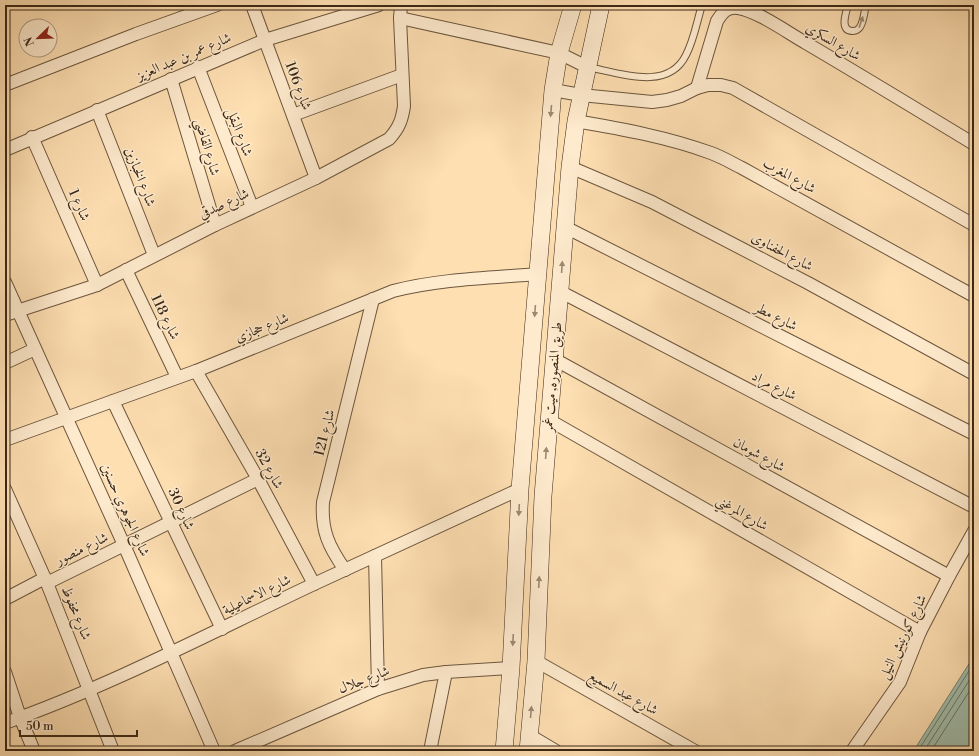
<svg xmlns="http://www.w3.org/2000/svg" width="979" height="756" font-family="'Libre Bodoni',Amiri,serif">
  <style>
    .water { fill: #a0bdab; stroke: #78816f }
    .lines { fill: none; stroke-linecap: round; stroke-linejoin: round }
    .shore { stroke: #6e7260; stroke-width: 1 }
    .service-casing { stroke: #6c563d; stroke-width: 8 }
    .minor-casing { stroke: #6c563d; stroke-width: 14 }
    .secondary-casing { stroke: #3b2816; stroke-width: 18 }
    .service { stroke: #feeacd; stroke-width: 6 }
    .minor { stroke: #feeacd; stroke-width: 12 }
    .secondary { stroke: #feeacd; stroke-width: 17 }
    .oneway { fill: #9c8972 }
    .labels { text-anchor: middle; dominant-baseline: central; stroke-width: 3; stroke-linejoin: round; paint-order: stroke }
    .street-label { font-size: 14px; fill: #3b2816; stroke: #feeacd }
  </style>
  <rect width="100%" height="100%" fill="#fedfb2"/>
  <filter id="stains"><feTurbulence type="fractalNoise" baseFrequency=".005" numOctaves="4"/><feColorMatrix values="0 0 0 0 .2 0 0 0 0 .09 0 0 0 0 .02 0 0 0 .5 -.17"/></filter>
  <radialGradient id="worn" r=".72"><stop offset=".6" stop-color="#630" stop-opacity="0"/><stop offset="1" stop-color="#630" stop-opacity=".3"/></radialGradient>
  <path class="water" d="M974 656V751H914L916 747Z"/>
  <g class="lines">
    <g class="shore">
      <path d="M918 751 974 663"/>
      <path d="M924 751 974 673"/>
      <path d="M931 751 974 684"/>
    </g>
    <defs>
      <g id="service">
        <path d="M848 5C846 13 839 31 853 31 856 31 859 29 860 27 864 21 864 12 866 5"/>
        <path d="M588 67C619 73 668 92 686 55 694 40 697 21 702 5"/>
      </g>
      <g id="minor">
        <path d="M252 5 316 178"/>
        <path d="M400 18 559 53 587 67"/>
        <path d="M198 67 252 207"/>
        <path d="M171 79 215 225"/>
        <path d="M5 85 136 34 217 5"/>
        <path d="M697 88 717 21C722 13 727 6 738 8 758 11 788 33 806 43 862 76 918 110 974 144"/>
        <path d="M553 90 581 95 652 102 667 100 681 96 697 88 708 85H721L733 88 974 225"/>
        <path d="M97 110 154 255"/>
        <path d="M293 115 402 75"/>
        <path d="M576 121C622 129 667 137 711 153 722 157 732 163 742 168L974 296"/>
        <path d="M32 137 97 285"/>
        <path d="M5 150 265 40 379 5"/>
        <path d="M570 167 652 202 808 283 974 374"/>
        <path d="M565 227 974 434"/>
        <path d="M126 270 177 377"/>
        <path d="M5 282 124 545 214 751"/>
        <path d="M561 292 974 507"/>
        <path d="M5 315 97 285 215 225 316 178 389 139C399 128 402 120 404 106L400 18 401 5"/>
        <path d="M554 359 949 576"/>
        <path d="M5 363 35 349"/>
        <path d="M196 371 258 479 314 584"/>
        <path d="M113 401 222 629"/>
        <path d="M549 420 920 632"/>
        <path d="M5 440 196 371 393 291C440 279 489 278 538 274"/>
        <path d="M5 489 47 583 113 751"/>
        <path d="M375 556 378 689"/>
        <path d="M345 570C329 547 321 531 323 502L373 299"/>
        <path d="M47 583 258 479"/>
        <path d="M5 599 45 578"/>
        <path d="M536 661 695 751"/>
        <path d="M5 672 20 717 34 751"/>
        <path d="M5 723C112 685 212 632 314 584 382 552 451 521 520 489"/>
        <path d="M529 735 556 751"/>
        <path d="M235 751 378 689 423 675 446 672 511 668"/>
        <path d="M430 751 446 672"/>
        <path d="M852 751 900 682 920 632 949 576 974 531"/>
      </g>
      <g id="secondary">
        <path d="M504 751 511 668 520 489 553 90 559 53 573 5"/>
        <path d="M528 751 536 661 543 496 570 167 576 121 601 5"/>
      </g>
    </defs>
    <use href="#service" class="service-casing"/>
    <use href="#minor" class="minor-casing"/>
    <use href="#secondary" class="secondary-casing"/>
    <use href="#service" class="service"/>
    <use href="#minor" class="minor"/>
    <use href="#secondary" class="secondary"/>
  </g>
  <defs><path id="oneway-solid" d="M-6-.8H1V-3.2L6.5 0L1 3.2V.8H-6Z"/></defs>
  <g class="oneway">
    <use href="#oneway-solid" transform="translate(861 22) rotate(-71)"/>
    <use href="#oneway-solid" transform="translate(551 111) rotate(95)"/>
    <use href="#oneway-solid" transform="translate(562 267) rotate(-86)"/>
    <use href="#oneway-solid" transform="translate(535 311) rotate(94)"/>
    <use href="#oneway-solid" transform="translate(546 453) rotate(-86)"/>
    <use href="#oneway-solid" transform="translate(519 510) rotate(93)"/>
    <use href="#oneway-solid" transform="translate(539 582) rotate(-87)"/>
    <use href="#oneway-solid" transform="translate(513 640) rotate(93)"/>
    <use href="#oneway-solid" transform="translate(531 712) rotate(-85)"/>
  </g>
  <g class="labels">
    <g class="street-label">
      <text transform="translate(833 42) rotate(30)">شارع السكري</text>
      <text transform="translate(184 57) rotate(-23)">شارع عمر بن عبد العزيز</text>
      <text transform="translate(298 86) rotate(69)">شارع 106</text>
      <text transform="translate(239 132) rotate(69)">شارع البقلى</text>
      <text transform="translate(207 147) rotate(74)">شارع القاضي</text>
      <text transform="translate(789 176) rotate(29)">شارع المغرب</text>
      <text transform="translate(140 177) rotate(69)">شارع الخبازين</text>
      <text transform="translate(224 204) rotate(-25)">شارع صدقي</text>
      <text transform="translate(79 205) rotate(66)">شارع 1</text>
      <text transform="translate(782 252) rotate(28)">شارع الحفناوى</text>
      <text transform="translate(165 317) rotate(64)">شارع 118</text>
      <text transform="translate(776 317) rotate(27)">شارع مطر</text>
      <text transform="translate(262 328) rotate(-22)">شارع حجازي</text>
      <text transform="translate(553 377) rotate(-85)">طريق المنصوره, ميت غمر</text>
      <text transform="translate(774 386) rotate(27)">شارع مراد</text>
      <text transform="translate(325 433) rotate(-76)">شارع 121</text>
      <text transform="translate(759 455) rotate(29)">شارع شومان</text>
      <text transform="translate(269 469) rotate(61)">شارع 32</text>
      <text transform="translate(181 509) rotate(65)">شارع 30</text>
      <text transform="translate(125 510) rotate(66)">شارع الجوهري حسنين</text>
      <text transform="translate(742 513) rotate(30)">شارع المرغني</text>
      <text transform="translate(82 549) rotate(-26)">شارع منصور</text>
      <text transform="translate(257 595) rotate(-26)">شارع الاسماعيلية</text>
      <text transform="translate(76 613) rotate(68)">شارع محفوظ</text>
      <text transform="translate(903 637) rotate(-64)">شارع كورنيش النيل</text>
      <text transform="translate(364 680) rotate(-21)">شارع جلال</text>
      <text transform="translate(623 693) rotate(29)">شارع عبد السميع</text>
    </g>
  </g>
  <rect width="979" height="756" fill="none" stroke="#fedfb2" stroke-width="20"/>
  <rect x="6" y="6" width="967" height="744" fill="none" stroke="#3b2816" stroke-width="2"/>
  <rect x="10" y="10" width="959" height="736" fill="none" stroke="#3b2816"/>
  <g transform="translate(38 38) rotate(247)"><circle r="19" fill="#feeacd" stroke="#b09c84"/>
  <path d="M0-3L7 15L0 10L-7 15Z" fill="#8f2418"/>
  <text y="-6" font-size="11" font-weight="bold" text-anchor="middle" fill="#3b2816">N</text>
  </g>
  <path d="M20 730v6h117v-6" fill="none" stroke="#3b2816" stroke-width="2"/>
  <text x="26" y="730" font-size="12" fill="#3b2816" stroke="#feeacd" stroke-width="3" paint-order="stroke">50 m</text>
  <rect width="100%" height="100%" filter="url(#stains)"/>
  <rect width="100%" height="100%" fill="url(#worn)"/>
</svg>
